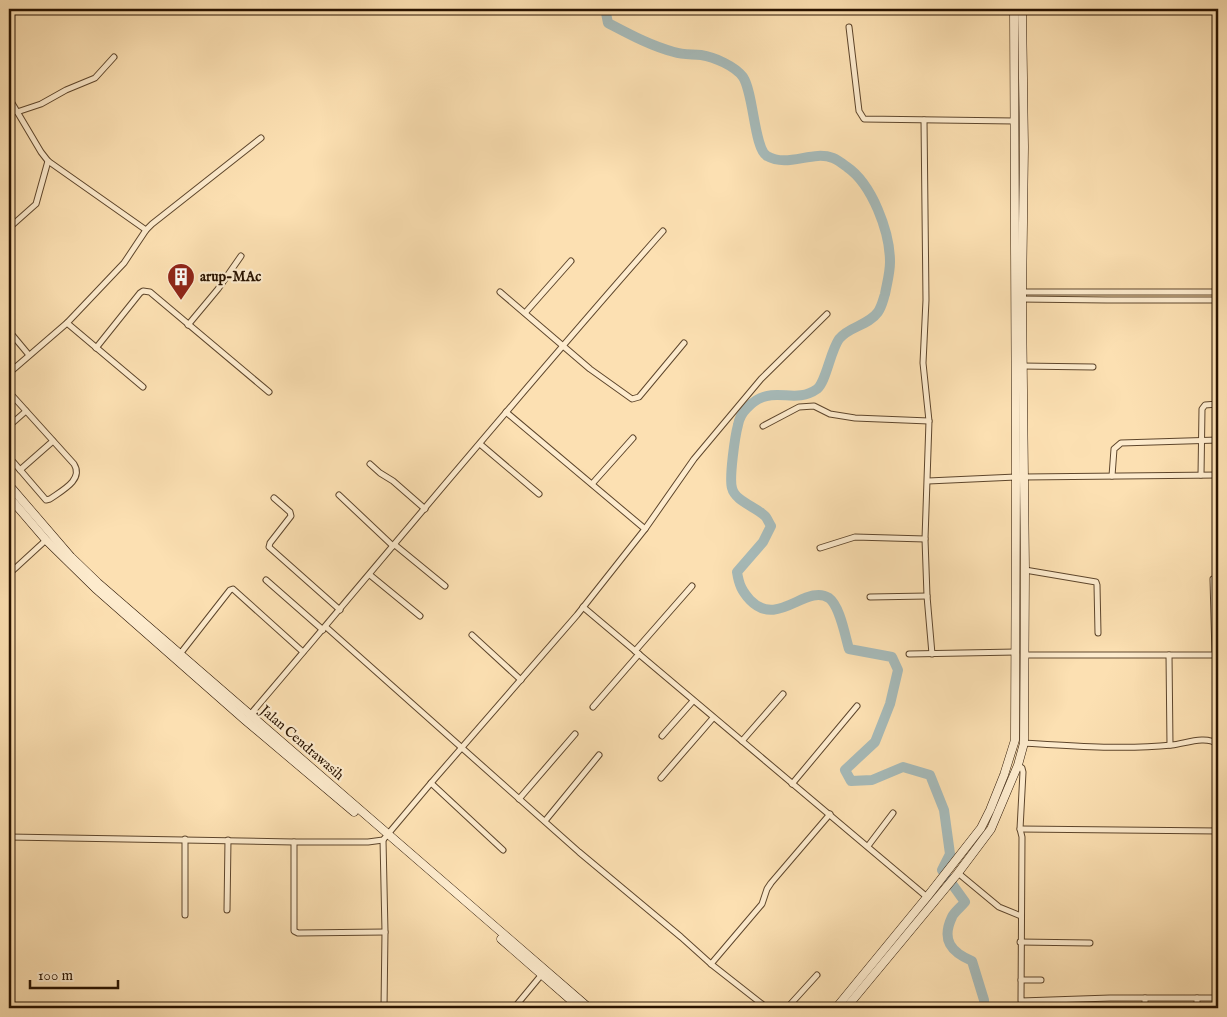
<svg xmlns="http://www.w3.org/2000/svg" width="1227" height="1017" font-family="'IM FELL English',serif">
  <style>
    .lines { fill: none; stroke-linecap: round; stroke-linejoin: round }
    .river { stroke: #a6bab9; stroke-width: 10 }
    .street-casing { stroke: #5e462c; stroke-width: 7 }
    .secondary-casing { stroke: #291300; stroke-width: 9 }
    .street { stroke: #fdebcd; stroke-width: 5 }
    .secondary { stroke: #fdebcd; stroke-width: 8 }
    .labels { text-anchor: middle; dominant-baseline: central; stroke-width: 4.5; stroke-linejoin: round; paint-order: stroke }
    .poi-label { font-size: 14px; font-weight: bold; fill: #291300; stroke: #fdebcd; text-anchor: start }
    .street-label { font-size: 14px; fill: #291300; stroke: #fdebcd }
  </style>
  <rect width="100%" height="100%" fill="#fce0b2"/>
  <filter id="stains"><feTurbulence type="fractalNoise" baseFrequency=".004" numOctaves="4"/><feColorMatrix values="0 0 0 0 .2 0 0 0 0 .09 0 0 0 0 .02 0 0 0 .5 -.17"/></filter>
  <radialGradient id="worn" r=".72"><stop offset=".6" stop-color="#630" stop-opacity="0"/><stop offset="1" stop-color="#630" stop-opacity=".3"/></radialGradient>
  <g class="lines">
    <path class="river" d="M607 9 606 13 608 23C629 34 651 46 674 52 683 55 692 54 701 55 714 57 735 66 743 77 754 94 754 149 767 156 788 168 812 150 833 158 838 160 843 164 847 167 872 184 890 232 890 262 890 273 887 283 885 294 883 300 882 306 878 312 868 326 849 326 839 339 830 352 826 382 817 389 793 406 771 382 747 408 743 412 739 419 738 425 735 436 729 478 732 488 735 501 756 507 765 516 767 518 769 523 771 526L763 542 737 572C739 585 742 591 750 600 778 629 806 583 829 598 840 606 845 636 849 649L892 657 898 670 890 704 875 742 845 770 851 781 872 780 903 767 930 775 944 810 950 854 942 870 965 902C961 907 954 912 952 917 941 940 951 952 972 961L984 1000V1008"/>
    <defs>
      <g id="street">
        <path d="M849 27 859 111 864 119 1014 121"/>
        <path d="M9 98 41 152 48 161 146 230"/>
        <path d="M17 112 41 104 66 90 95 78 114 57"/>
        <path d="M924 120 926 300 923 363 929 421 925 539 927 596 932 654"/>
        <path d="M9 228 36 204 48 161"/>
        <path d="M500 292 590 369 632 399 639 397 684 343"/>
        <path d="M1021 292H1218"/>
        <path d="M1019 299 1107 300H1218"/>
        <path d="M525 313 571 261"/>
        <path d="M67 323 143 387"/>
        <path d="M188 325 218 289 241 256"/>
        <path d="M9 331 29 355"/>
        <path d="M96 348 140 293 143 291 150 292 269 392"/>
        <path d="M1022 366 1093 367"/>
        <path d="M9 373 67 323 124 263 146 230 152 224 261 138"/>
        <path d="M9 392 74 464C84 480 61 491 50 499L46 500 9 457"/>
        <path d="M506 412 645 529"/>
        <path d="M9 426 26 411"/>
        <path d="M763 426 799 407 814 406 830 414 855 418 929 421"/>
        <path d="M480 444 539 494"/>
        <path d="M370 464 380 473 393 481 425 509"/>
        <path d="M20 470 53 441"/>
        <path d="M1201 475 1202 409 1205 405 1218 404"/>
        <path d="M1112 476 1114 449 1121 443 1218 440"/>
        <path d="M1024 477 1218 475"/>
        <path d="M928 481 1016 477"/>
        <path d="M592 484 633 438"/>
        <path d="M339 495 393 546"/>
        <path d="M274 498 290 512 291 516 270 543 269 547 340 610"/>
        <path d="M395 545 445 586"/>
        <path d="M820 548 855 537 925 539"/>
        <path d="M1025 570 1096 582 1097 585 1098 633"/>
        <path d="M9 574 46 540"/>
        <path d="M370 575 420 616"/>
        <path d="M1213 579 1215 655"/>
        <path d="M266 580 323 630"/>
        <path d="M870 597 927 596"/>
        <path d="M583 607 927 897"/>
        <path d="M326 627 579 852 681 937 711 964 767 1008"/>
        <path d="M472 635 521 680"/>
        <path d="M635 651 692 586"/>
        <path d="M180 654 230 590 233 589 303 652"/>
        <path d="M909 654 1016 652"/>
        <path d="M1024 655H1218"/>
        <path d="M1169 655 1170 745"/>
        <path d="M593 707 639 654"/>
        <path d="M249 716C387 554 522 390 663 231"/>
        <path d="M662 736 693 701"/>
        <path d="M742 741 783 694"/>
        <path d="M1024 743C1072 746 1123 750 1172 745 1184 744 1206 735 1217 744L1218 755"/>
        <path d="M1018 765 1022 768 1023 772 1020 829 1022 837 1021 1001 1110 998H1218"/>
        <path d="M661 778 713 718"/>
        <path d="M431 783 503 850"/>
        <path d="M792 784 857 706"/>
        <path d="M519 799 575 734"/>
        <path d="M545 821 599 755"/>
        <path d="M1020 829 1218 831"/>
        <path d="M9 837 294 842H368L383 840 431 783 577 615 645 529 694 459 761 379 827 314"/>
        <path d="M185 839V915"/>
        <path d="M383 840 385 932 384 1008"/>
        <path d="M294 842V931L298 933 385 932"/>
        <path d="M868 846 893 813"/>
        <path d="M958 873 999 907 1021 916"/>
        <path d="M227 910 228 840"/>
        <path d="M1020 942 1090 943"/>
        <path d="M711 964 762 904 767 889 771 883 830 814"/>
        <path d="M1021 980H1041"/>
        <path d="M1197 998V1008"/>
        <path d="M1064 1001V1008"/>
        <path d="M514 1008 543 973"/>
        <path d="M787 1008 817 975"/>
        <path d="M1145 1008V998"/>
      </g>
      <g id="secondary">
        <path d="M9 485 71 557 98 583 589 1008"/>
        <path d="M9 497 46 540 95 588 245 720 354 812"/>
        <path d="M501 939 580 1008"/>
        <path d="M836 1008 927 897 981 828 990 810 1004 775 1015 740 1016 477 1014 9"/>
        <path d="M846 1008 958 873 991 829 1018 765 1024 743 1025 570 1022 299 1024 147 1022 9"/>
      </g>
    </defs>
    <use href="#street" class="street-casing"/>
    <use href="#secondary" class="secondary-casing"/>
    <use href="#street" class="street"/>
    <use href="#secondary" class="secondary"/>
  </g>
  <defs>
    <symbol id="building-pin" viewBox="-11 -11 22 30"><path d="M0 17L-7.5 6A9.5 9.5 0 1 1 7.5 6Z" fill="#8f2418" stroke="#fdebcd"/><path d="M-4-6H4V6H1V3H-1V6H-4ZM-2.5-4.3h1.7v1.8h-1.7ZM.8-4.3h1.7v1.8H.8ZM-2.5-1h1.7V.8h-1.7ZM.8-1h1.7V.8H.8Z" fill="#fff"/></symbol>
  </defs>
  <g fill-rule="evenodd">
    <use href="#building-pin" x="165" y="261" width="32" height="43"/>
  </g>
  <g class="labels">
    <g class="poi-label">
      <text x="200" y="277">arup-MAc</text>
    </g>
    <g class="street-label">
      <text transform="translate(302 743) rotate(41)">Jalan Cendrawasih</text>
    </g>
  </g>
  <rect width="1227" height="1017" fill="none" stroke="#fce0b2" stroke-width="30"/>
  <rect x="10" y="10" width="1207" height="997" fill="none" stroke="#291300" stroke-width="2.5"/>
  <rect x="15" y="15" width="1197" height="987" fill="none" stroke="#291300"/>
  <path d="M30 980v8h88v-8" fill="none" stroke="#291300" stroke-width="2.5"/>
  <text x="38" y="980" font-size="15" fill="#291300" stroke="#fdebcd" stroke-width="4" paint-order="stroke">100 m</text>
  <rect width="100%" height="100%" filter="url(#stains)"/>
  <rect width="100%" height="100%" fill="url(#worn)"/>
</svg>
